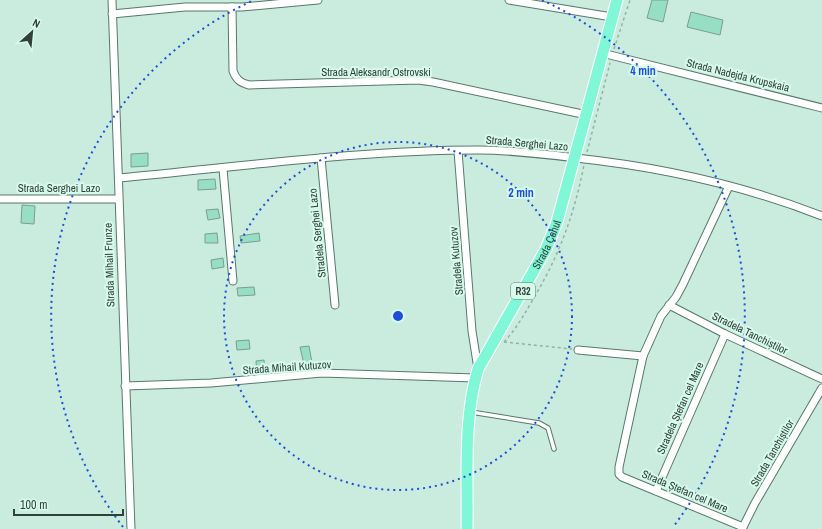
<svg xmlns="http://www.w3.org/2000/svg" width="822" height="529" font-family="'Archivo Narrow',sans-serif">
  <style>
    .building { fill: #97dfc4; stroke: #7c9d90 }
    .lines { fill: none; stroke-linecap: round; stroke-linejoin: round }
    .service-casing { stroke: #58786b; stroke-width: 5.5 }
    .minor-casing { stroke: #58786b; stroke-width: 9 }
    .primary-casing { stroke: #fff; stroke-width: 13 }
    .path { stroke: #94b0a4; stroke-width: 1.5; stroke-dasharray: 3 3; stroke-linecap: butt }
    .service { stroke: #fff; stroke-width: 3.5 }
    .minor { stroke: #fff; stroke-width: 7 }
    .primary { stroke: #80f8d7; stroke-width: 11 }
    .ring { fill: none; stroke: #1d4ed8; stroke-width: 2; stroke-dasharray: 2 4 }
    .labels { text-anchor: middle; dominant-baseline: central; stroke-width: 4; stroke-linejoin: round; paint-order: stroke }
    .shield { fill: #d6faeb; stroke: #63786f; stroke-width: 1 }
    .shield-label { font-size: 10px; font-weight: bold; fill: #32403a }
    .street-label { font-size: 11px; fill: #32403a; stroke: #d6faeb }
    .centre { fill: #1d4ed8; stroke: #d6faeb; stroke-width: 2 }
    .ring-label { font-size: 12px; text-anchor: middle; font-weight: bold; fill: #1d4ed8; stroke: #d6faeb; stroke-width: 4; stroke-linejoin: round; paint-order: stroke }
  </style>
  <rect width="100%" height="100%" fill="#c9ecde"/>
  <g class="building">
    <path d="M652 0H668L663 22 647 18Z"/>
    <path d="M691 12 723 20 720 35 687 27Z"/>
    <path d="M148 153V166L131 167V154Z"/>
    <path d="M215 179 216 189 198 190V180Z"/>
    <path d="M22 205 35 206 34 224 21 223Z"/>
    <path d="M218 209 220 218 208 220 206 210Z"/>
    <path d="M217 233 218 243H205V234Z"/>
    <path d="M259 233 260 241 241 243 240 236Z"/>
    <path d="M223 258 224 267 212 269 211 260Z"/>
    <path d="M254 287 255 295 238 296 237 288Z"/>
    <path d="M249 340 250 349 237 350 236 341Z"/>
    <path d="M309 346 313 368 305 369 300 347Z"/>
    <path d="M264 360 265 373 257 374 256 361Z"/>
  </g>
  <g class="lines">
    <defs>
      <path id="service" d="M471 412 539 423 548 428 554 449"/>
      <g id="minor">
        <path d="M112 0 131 529"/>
        <path d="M509 0 612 17"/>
        <path d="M232 7 233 71C236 79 240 83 249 85L418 80 433 82 587 115"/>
        <path d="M112 14 185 7H242L318 0"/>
        <path d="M602 53 822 108"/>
        <path d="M458 151 472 331 478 369"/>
        <path d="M321 158 335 305"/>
        <path d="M223 169 233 281"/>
        <path d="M119 178C239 167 359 150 479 150 511 150 544 154 576 158 660 167 743 185 822 216"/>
        <path d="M729 186 683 284 676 297 661 316 643 356 619 467V474L622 477 743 527"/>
        <path d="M0 199H118"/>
        <path d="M669 305 725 334 822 379"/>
        <path d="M578 350 643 356"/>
        <path d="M125 386 211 383 322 373 475 378"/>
        <path d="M656 491 725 334"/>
        <path d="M742 529 755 503 822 388"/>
      </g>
      <g id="primary">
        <path id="s1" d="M467 529C468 477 463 419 478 369L546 249 557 222 617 0"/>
      </g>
    </defs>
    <use href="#service" class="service-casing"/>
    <use href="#minor" class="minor-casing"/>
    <use href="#primary" class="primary-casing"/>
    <g class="path">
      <path d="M614 49 630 0"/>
      <path d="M587 152 610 63"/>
      <path d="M504 342C517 328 525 313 535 296 560 253 574 215 584 165"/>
      <path d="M504 342 572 349"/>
    </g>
    <use href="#service" class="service"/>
    <use href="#minor" class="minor"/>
    <use href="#primary" class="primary"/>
  </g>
  <g class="ring">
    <circle cx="398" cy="316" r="174"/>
    <path d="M123 527A347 347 0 0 1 254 0M542 0A347 347 0 0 1 673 527"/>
  </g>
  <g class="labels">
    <rect class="shield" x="511" y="283" width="24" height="16" rx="3"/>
    <g class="shield-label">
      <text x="523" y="291">R32</text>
    </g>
    <g class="street-label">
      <text x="376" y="72">Strada Aleksandr Ostrovski</text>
      <text transform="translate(738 75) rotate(14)">Strada Nadejda Krupskaia</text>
      <text transform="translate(527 143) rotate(5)">Strada Serghei Lazo</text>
      <text x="59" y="188">Strada Serghei Lazo</text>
      <text transform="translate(317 233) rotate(-96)">Stradela Serghei Lazo</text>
      <text stroke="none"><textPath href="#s1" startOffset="303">Strada Cahul</textPath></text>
      <text transform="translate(456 261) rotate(-95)">Stradela Kutuzov</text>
      <text transform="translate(109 265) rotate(-92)">Strada Mihail Frunze</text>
      <text transform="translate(750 333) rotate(26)">Stradela Tanchiștilor</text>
      <text transform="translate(287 367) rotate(-4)">Strada Mihail Kutuzov</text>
      <text transform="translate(680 408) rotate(-66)">Stradela Ștefan cel Mare</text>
      <text transform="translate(772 453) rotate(-60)">Strada Tanchiștilor</text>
      <text transform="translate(685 491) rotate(23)">Strada Ștefan cel Mare</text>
    </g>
  </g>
  <circle cx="398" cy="316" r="6" class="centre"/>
  <g class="ring-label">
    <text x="643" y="75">4 min</text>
    <text x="521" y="197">2 min</text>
  </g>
  <g transform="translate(32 32) rotate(27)" stroke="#d6faeb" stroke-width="3" paint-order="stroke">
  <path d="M0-3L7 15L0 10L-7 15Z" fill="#32403a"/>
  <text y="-6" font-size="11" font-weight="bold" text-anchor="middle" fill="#32403a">N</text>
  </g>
  <path d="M14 509v6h109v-6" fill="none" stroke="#32403a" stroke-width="2"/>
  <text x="20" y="509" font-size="12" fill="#32403a" stroke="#d6faeb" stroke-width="3" paint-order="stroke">100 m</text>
</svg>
